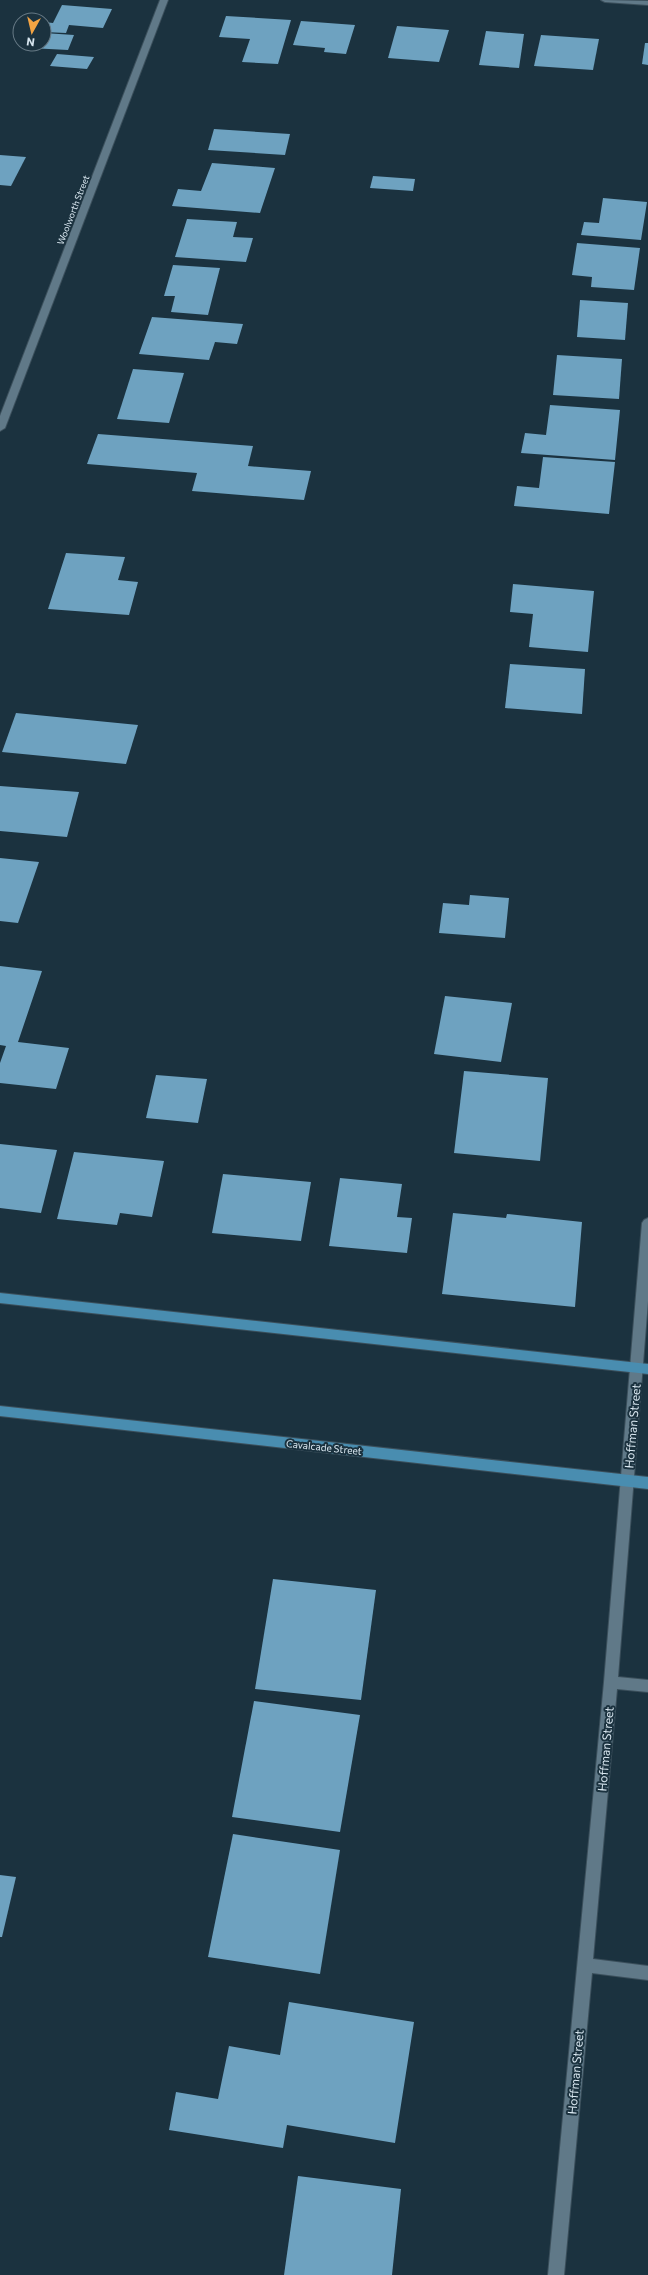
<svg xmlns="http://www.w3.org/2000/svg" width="648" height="2275" font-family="Commissioner,sans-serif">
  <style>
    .building { fill: #6ea2c0 }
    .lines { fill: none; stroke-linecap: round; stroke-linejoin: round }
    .minor-casing { stroke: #3b4f5b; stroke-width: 2 }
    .major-casing { stroke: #3b4f5b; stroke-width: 2 }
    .minor { fill: #607988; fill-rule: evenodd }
    .major { fill: #498db0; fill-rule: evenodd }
    .labels { text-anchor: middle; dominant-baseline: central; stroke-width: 4; stroke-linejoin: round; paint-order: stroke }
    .far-street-label { font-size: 9px; fill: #d9e7f0; stroke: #1b323f }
    .street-label { font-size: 10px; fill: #d9e7f0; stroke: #1b323f }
    .near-street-label { font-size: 12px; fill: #d9e7f0; stroke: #1b323f }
  </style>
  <rect width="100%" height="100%" fill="#1b323f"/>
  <g class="building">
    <path d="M62 5 112 9 103 28 69 25 66 33 44 32V22L53 23Z"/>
    <path d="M226 16 291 20 278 64 242 62 250 39 219 37Z"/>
    <path d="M301 21 355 25 346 54 324 52 325 48 293 45Z"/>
    <path d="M397 26 449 30 439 62 388 58Z"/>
    <path d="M486 31 524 34 519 68 479 65Z"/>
    <path d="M44 33 74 35 68 50 30 48 32 44H44Z"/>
    <path d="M541 35 599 39 593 70 534 66Z"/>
    <path d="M645 43H648V65L642 64Z"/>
    <path d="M57 54 94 57 87 69 50 66Z"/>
    <path d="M214 129 290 134 285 155 208 150Z"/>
    <path d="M0 155 26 157 11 186 0 185Z"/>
    <path d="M212 163 275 168 260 213 172 206 178 189 201 191Z"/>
    <path d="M373 176 415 179 413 191 370 188Z"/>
    <path d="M603 198 647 202 641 240 581 235 584 222 599 223Z"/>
    <path d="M187 219 237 222 233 237 253 238 246 262 175 257Z"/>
    <path d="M577 243 640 248 634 290 591 287 592 277 572 275Z"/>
    <path d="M173 265 220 268 208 315 171 312 175 296H164Z"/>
    <path d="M580 300 628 303 625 340 577 337Z"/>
    <path d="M152 317 243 324 237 344 215 342 209 360 139 354Z"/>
    <path d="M557 355 622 359 619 399 553 395Z"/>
    <path d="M133 369 184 373 169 423 117 419Z"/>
    <path d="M550 405 620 410 615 460 521 453 525 433 546 435Z"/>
    <path d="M98 434 253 446 248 466 311 471 304 500 192 491 197 473 87 464Z"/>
    <path d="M543 457 615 462 609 514 514 506 517 486 539 488Z"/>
    <path d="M66 553 125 557 118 580 138 582 129 615 48 609Z"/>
    <path d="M513 584 594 591 588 652 529 647 533 614 510 612Z"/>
    <path d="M510 664 585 669 582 714 505 708Z"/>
    <path d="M16 713 138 725 126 764 2 752Z"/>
    <path d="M0 786 79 792 67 837 0 831Z"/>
    <path d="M0 858 39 862 18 923 0 921Z"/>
    <path d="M470 895 509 898 505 938 439 933 443 903 469 905Z"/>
    <path d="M0 966 42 971 18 1042 69 1048 56 1089 0 1083V1063L6 1046 0 1045Z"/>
    <path d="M445 996 512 1003 501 1062 434 1054Z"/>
    <path d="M464 1071 548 1078 540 1161 454 1153Z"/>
    <path d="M156 1075 207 1079 198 1123 146 1118Z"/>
    <path d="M0 1144 57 1150 41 1213 0 1208Z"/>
    <path d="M74 1152 164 1161 152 1217 120 1213 117 1225 57 1219Z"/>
    <path d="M223 1174 311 1182 301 1241 212 1233Z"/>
    <path d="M340 1178 402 1184 397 1217 412 1218 407 1253 329 1246Z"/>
    <path d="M453 1213 506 1218 507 1214 582 1222 575 1307 442 1294Z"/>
    <path d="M273 1579 376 1590 361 1700 255 1689Z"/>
    <path d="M254 1701 360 1715 340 1832 232 1817Z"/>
    <path d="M233 1834 340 1850 320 1974 208 1957Z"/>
    <path d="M0 1875 16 1877 2 1937H0Z"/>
    <path d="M289 2002 414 2022 395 2143 287 2125 283 2148 169 2130 176 2092 218 2099 229 2046 280 2055Z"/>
    <path d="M298 2176 401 2189 392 2275H284Z"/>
  </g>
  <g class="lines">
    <defs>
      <g id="minor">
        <path d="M160 0H168L5 428 0 431V416Z"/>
        <path d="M601 0 648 1V5L605 2Z"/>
        <path d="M648 1218V1301L618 1677 648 1680V1692L617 1689 593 1959 648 1966V1980L592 1973 564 2275H548L604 1682 642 1223 644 1220Z"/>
      </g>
      <g id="major">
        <path d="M0 1293 648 1364V1374L0 1303Z"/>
        <path d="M0 1406 648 1477V1489L0 1416Z"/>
      </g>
    </defs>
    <use href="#minor" class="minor-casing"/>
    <use href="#major" class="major-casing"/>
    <use href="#minor" class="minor"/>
    <use href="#major" class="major"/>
  </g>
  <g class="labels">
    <g class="far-street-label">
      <text transform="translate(73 210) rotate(-69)">Woolworth Street</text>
    </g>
    <g class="street-label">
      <text transform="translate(324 1447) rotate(6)">Cavalcade Street</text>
    </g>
    <g class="near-street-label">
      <text transform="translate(632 1426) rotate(-85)">Hoffman Street</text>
      <text transform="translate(605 1749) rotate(-85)">Hoffman Street</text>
      <text transform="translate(575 2072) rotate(-85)">Hoffman Street</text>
    </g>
  </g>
  <g transform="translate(32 32) rotate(188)"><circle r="19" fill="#1b323f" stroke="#677a86"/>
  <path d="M0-3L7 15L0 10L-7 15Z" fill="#f3a443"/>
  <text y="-6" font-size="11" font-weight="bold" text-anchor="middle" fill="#d9e7f0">N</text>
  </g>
</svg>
